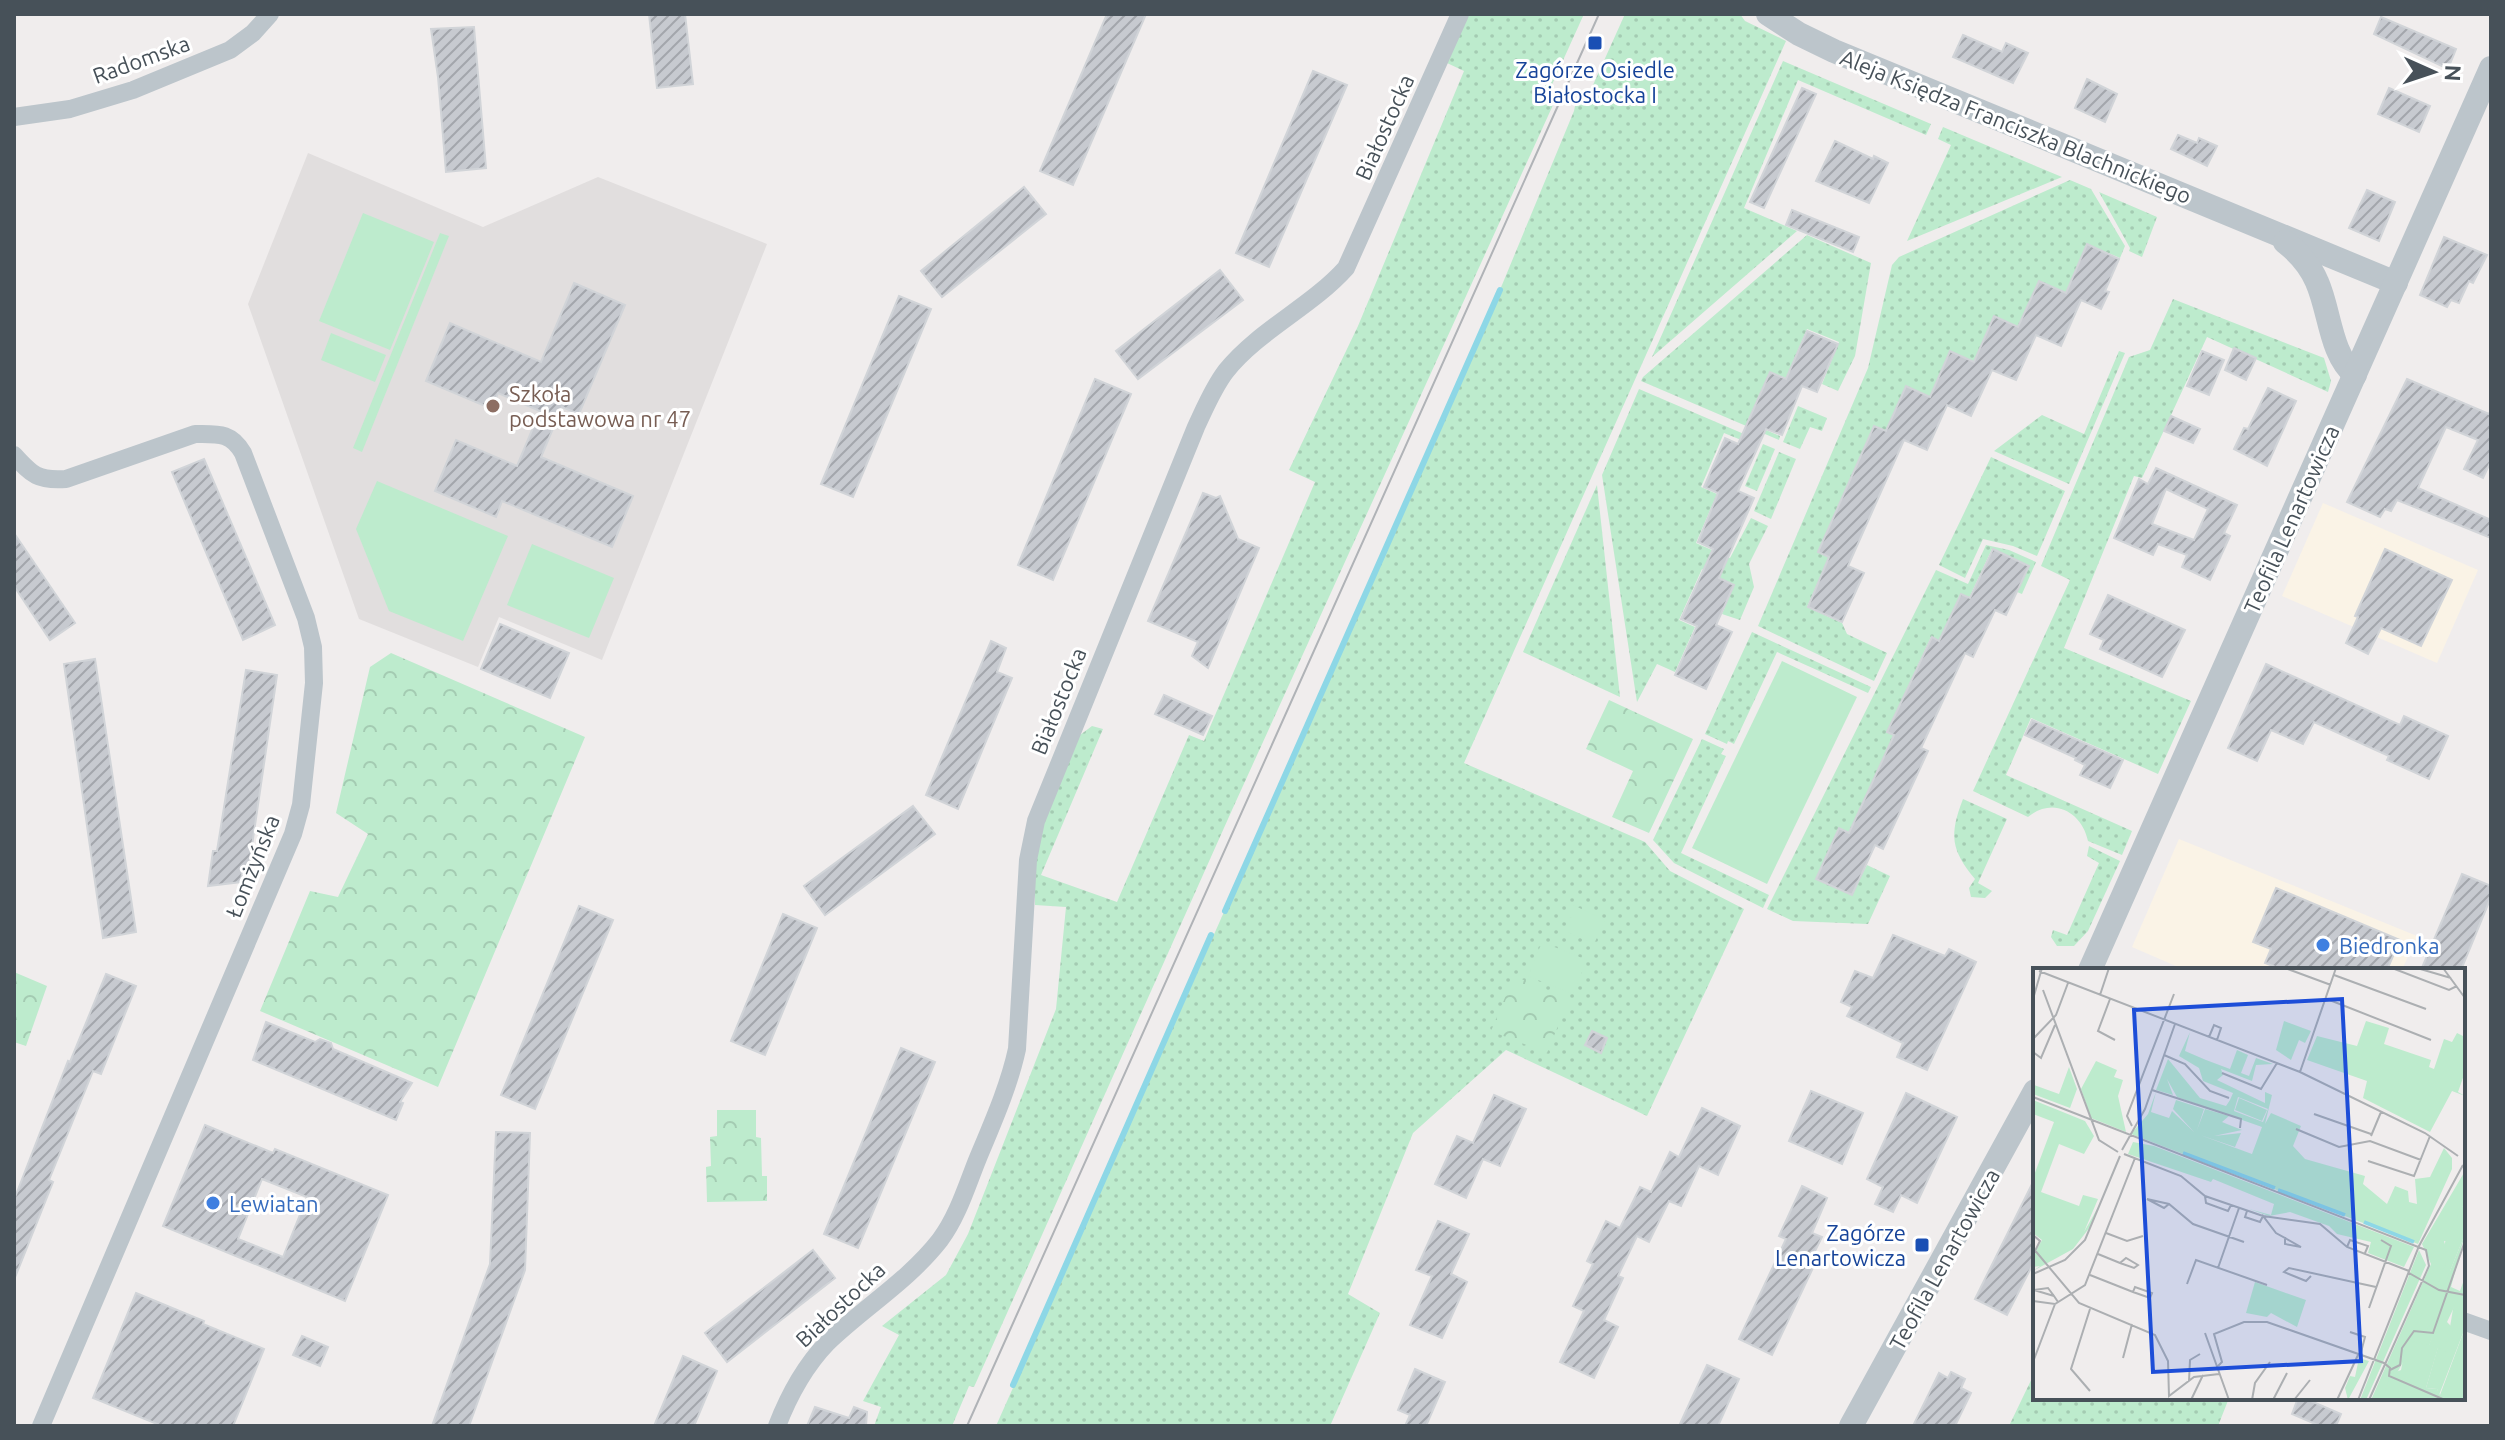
<svg xmlns="http://www.w3.org/2000/svg" width="2505" height="1440" font-family="Ubuntu,sans-serif">
  <style>
    .commercial { fill: #faf3e6 }
    .education { fill: #e1dede }
    .grass { fill: url(#grass-dots) }
    .park { fill: url(#park-crowns) }
    .garden { fill: #bdebcd }
    .lines { fill: none; stroke-linecap: round; stroke-linejoin: round }
    .stream { stroke: #8dd7e6; stroke-width: 6 }
    .building { fill: url(#building-hatch); stroke: #d1d4d8; stroke-width: 2; fill-rule: evenodd }
    .minor { stroke: #bcc5cb; stroke-width: 18 }
    .tertiary { stroke: #bcc5cb; stroke-width: 24 }
    .tram { stroke: #b0b3b7; stroke-width: 2 }
    .transit-dot { fill: #1a4fb4; stroke: #fff; stroke-width: 3 }
    .education-dot { fill: #8d6e63; stroke: #fff; stroke-width: 3 }
    .shop-dot { fill: #3f7fe0; stroke: #fff; stroke-width: 3 }
    .labels { text-anchor: middle; dominant-baseline: central; stroke-width: 6; stroke-linejoin: round; paint-order: stroke }
    .street-label { font-size: 22px; fill: #475159; stroke: #fff }
    .transit-label { font-size: 22px; fill: #164399; stroke: #fff }
    .education-label { font-size: 22px; fill: #785e54; stroke: #fff; text-anchor: start }
    .shop-label { font-size: 22px; fill: #366cbe; stroke: #fff; text-anchor: start }
    .inset-river { fill: none; stroke: #8dd7e6; stroke-width: 4 }
    .inset-road { fill: none; stroke: #acafb2; stroke-width: 2 }
    .view { fill: #1d4ed8; fill-opacity: 0.15; stroke: #1d4ed8; stroke-width: 4 }
    .inset-edge { fill: none; stroke: #475159; stroke-width: 4 }
  </style>
  <defs>
    <pattern id="grass-dots" width="8" height="8" patternUnits="userSpaceOnUse" patternTransform="scale(2)"><rect width="8" height="8" fill="#bdebcd"/><path d="M2 2h.1M6 6h.1" fill="none" stroke="#a4cbb2" stroke-width="1.8" stroke-linecap="round"/></pattern>
    <pattern id="park-crowns" width="20" height="18" patternUnits="userSpaceOnUse" patternTransform="scale(2)"><rect width="20" height="18" fill="#bdebcd"/><path d="M2 6a3 3 0 1 1 6 0M12 15a3 3 0 1 1 6 0" fill="none" stroke="#a4cbb2"/></pattern>
    <pattern id="building-hatch" width="6" height="6" patternUnits="userSpaceOnUse" patternTransform="scale(2)"><rect width="6" height="6" fill="#c7cad0"/><path d="M-1 1l2-2M0 6l6-6M5 7l2-2" fill="none" stroke="#a3a6ac"/></pattern>
  </defs>
  <rect width="100%" height="100%" fill="#f0eded"/>
  <g class="commercial">
    <path d="M2323 503 2478 570 2437 663 2282 596Z"/>
    <path d="M2179 839 2417 936 2402 970H2185L2132 947Z"/>
  </g>
  <path class="education" d="M308 153 483 227 598 177 767 244 602 660 499 617 478 667 359 619 248 304Z"/>
  <g class="grass">
    <path d="M1469 14H1584L1550 89 1558 94 1232 810 974 1387 969 1386 952 1426H874L881 1407 863 1401 899 1335 882 1326 946 1275 968 1234 1056 1009 1066 907 1035 905V864L1041 828 1080 735 1092 726 1103 729 1041 875 1117 902 1189 735 1204 741 1315 482 1289 470 1358 326 1464 71 1447 63Z"/>
    <path d="M1625 14H1740L1745 21 1786 41 1464 763 1645 842 1670 871 1744 909 1647 1116 1506 1050 1413 1133 1348 1294 1380 1313 1330 1426H996L1502 285 1574 111 1576 101 1584 105Z"/>
    <path d="M1783 61 1931 124 1926 135 1798 80 1744 208 1797 231 1652 357Z"/>
    <path d="M1943 127 2062 177 1907 241 1951 145 1938 139Z"/>
    <path d="M2070 180 2091 189 2125 246 2120 258 2087 244 2066 293 2039 282 2018 327 1994 316 1974 362 1950 351 1930 397 1906 387 1886 431 1874 427 1818 552 1829 557 1807 607 1842 623 1847 634 1887 653 1874 681 1758 626 1868 368 1892 265 1899 257Z"/>
    <path d="M2099 192 2157 217 2142 257 2129 251 2130 248Z"/>
    <path d="M1807 235 1871 263 1855 356 1838 391 1822 384 1839 342 1807 329 1786 378 1770 372 1747 422 1780 436 1779 440 1641 381 1643 377Z"/>
    <path d="M2173 299 2324 358 2331 381 2328 392 2207 337 2142 478 2134 476 2064 648 2191 701 2158 774 2031 718 2006 775 2132 831 2122 855 2088 841C2082 812 2053 796 2028 817L1973 791 2070 580 2041 566 2129 357 2150 350Z"/>
    <path d="M2119 351 2125 353 2069 484 1994 451 2042 415 2084 434Z"/>
    <path d="M1639 389 1758 440 1756 446 1724 433 1701 487 1717 494 1696 543 1730 558 1751 518 1768 526 1749 564 1754 587 1740 620 1722 614 1734 585 1702 569 1679 620 1695 627 1675 672 1657 664 1637 702 1602 475Z"/>
    <path d="M1798 406 1827 418 1822 431 1810 427 1800 449 1783 442Z"/>
    <path d="M1763 444 1775 449 1757 491 1745 486Z"/>
    <path d="M1779 452 1796 459 1771 519 1754 511Z"/>
    <path d="M1991 457 2065 491 2037 556 2013 546 1983 539 1965 578 1939 565Z"/>
    <path d="M1597 485 1620 697 1523 652Z"/>
    <path d="M1986 545 2009 550 2036 562 2022 594 2017 592 2029 566 1992 549 1969 598 1961 594 1939 641 1931 637 1887 732 1894 735 1849 832 1839 829 1816 878 1851 895 1867 865 1890 876 1868 924 1793 921 1767 909 1936 570 1968 584Z"/>
    <path d="M1752 632 1871 687 1868 693 1777 652 1734 744 1728 741 1727 744 1705 734Z"/>
    <path d="M1702 739 1724 749 1721 754 1726 756 1681 853 1769 895 1763 908 1674 863 1653 840Z"/>
    <path d="M1963 799 2007 819 1978 883 1992 891 1985 898 1971 897 1969 888 1975 879C1951 850 1949 835 1963 799Z"/>
    <path d="M2089 846 2120 861 2088 931 2074 946H2057L2051 937 2053 930 2067 935 2099 863 2087 856Z"/>
    <path d="M2035 1372V1398H2229L2218 1426H2009Z"/>
  </g>
  <g class="park">
    <path d="M391 653 585 737 438 1087 260 1011 310 891 338 897 368 834 336 813 370 667Z"/>
    <path d="M1609 700 1693 739 1649 833 1612 817 1633 771 1586 749Z"/>
    <path d="M14 972 47 986 26 1046 14 1042Z"/>
    <path d="M1514 976 1569 999 1547 1053 1491 1031Z"/>
    <path d="M717 1110H756V1137L761 1138 762 1176H767V1201L707 1202 706 1167 711 1166 710 1137 717 1136Z"/>
  </g>
  <g class="garden">
    <path d="M363 213 434 242 390 350 319 321Z"/>
    <path d="M440 233 449 236 362 452 353 448Z"/>
    <path d="M331 333 386 355 375 382 321 360Z"/>
    <path d="M377 481 508 536 463 641 389 611 356 529Z"/>
    <path d="M532 544 614 578 589 638 507 605Z"/>
    <path d="M1782 661 1857 697 1767 884 1692 848Z"/>
    <path d="M1573 905 1605 920 1594 944 1567 932 1573 919 1568 916Z"/>
    <path d="M1542 942 1587 960 1573 994 1528 976Z"/>
  </g>
  <g class="lines">
    <g class="stream">
      <path d="M1225 911 1500 290"/>
      <path d="M1013 1385 1211 935"/>
    </g>
  </g>
  <g class="building">
    <path d="M649 14H685L693 84 657 88Z"/>
    <path d="M1107 14H1146L1073 185 1040 171Z"/>
    <path d="M2381 17 2456 49 2448 69 2374 34Z"/>
    <path d="M474 27 486 168 446 172 438 77 431 29Z"/>
    <path d="M1963 35 2002 52 2006 43 2028 53 2013 83 1953 57Z"/>
    <path d="M1313 71 1347 85 1269 267 1236 253Z"/>
    <path d="M2087 79 2117 94 2105 122 2075 108Z"/>
    <path d="M1802 88 1816 94 1764 208 1750 202Z"/>
    <path d="M2389 88 2430 106 2419 132 2378 114Z"/>
    <path d="M2178 135 2197 143 2199 138 2217 146 2207 166 2171 149Z"/>
    <path d="M1835 141 1873 159 1874 156 1888 163 1869 203 1816 181Z"/>
    <path d="M1024 187 1046 214 942 297 921 271Z"/>
    <path d="M2367 190 2395 202 2379 241 2349 228Z"/>
    <path d="M1792 210 1859 237 1853 252 1786 225Z"/>
    <path d="M2444 237 2487 255 2473 283 2469 281 2459 303 2451 300 2447 307 2420 295Z"/>
    <path d="M2087 244 2119 259 2105 291 2109 292 2101 309 2081 300 2061 346 2036 335 2016 380 1992 370 1971 416 1947 405 1927 450 1904 440 1848 566 1864 573 1842 622 1808 607 1829 557 1818 552 1874 426 1886 431 1906 386 1930 397 1950 351 1974 362 1994 316 2018 327 2039 281 2066 293Z"/>
    <path d="M1220 270 1243 300 1138 379 1116 351Z"/>
    <path d="M574 283 625 305 579 414 562 407 541 457 633 496 612 547 502 501 496 517 435 491 456 440 517 466 540 411 498 393 492 409 426 381 450 323 541 362Z"/>
    <path d="M899 296 931 309 853 497 821 484Z"/>
    <path d="M1807 331 1838 344 1817 392 1802 386 1782 435 1766 429 1738 491 1754 498 1719 578 1734 585 1716 625 1732 632 1706 689 1675 675 1697 626 1681 619 1713 549 1698 542 1718 493 1704 487 1725 438 1738 444 1770 372 1786 379Z"/>
    <path d="M2234 348 2256 358 2246 380 2225 370Z"/>
    <path d="M2202 351 2224 360 2209 395 2187 386Z"/>
    <path d="M1095 379 1131 394 1053 580 1018 565Z"/>
    <path d="M2407 379 2489 414 2491 410V461L2483 478 2464 469 2478 440 2446 427 2418 488 2491 520V538L2397 500 2391 511 2385 509 2380 517 2347 502Z"/>
    <path d="M2268 388 2296 401 2267 466 2234 449 2244 428 2248 429Z"/>
    <path d="M2171 416 2200 429 2193 443 2164 431Z"/>
    <path d="M204 459 275 625 243 640 172 472Z"/>
    <path d="M2156 468 2237 505 2224 533 2230 536 2210 580 2182 567 2187 555 2158 544 2153 555 2114 538 2139 479 2148 484ZM2166 489 2208 509 2194 540 2152 524Z"/>
    <path d="M1203 493 1216 498 1220 496 1238 539 1259 548 1208 668 1192 656 1198 642 1148 621Z"/>
    <path d="M14 533 75 623 50 640 14 586Z"/>
    <path d="M1993 549 2029 566 2006 615 1995 610 1973 657 1965 653 1921 748 1928 751 1883 849 1875 845 1852 895 1816 879 1839 828 1849 833 1894 735 1887 732 1932 637 1939 641 1961 594 1970 598Z"/>
    <path d="M2385 549 2452 580 2421 646 2381 628 2368 654 2346 643 2358 617 2355 616Z"/>
    <path d="M2108 595 2185 630 2162 677 2100 649 2104 640 2090 634Z"/>
    <path d="M500 624 569 653 550 698 481 669Z"/>
    <path d="M991 641 1006 648 997 672 1012 678 958 809 926 795Z"/>
    <path d="M95 659 136 932 103 938 64 664Z"/>
    <path d="M2266 664 2400 725 2404 716 2448 736 2429 779 2387 760 2389 756 2314 722 2303 744 2271 730 2257 761 2228 748Z"/>
    <path d="M246 670 277 675 248 873H242L241 882 208 886 213 851H217Z"/>
    <path d="M1164 695 1212 716 1203 735 1155 714Z"/>
    <path d="M2032 720 2123 760 2110 788 2080 775 2085 765 2075 760 2076 758 2025 735Z"/>
    <path d="M913 806 935 834 825 915 804 886Z"/>
    <path d="M2462 874 2491 886V897L2461 970H2421Z"/>
    <path d="M2276 888 2400 940 2387 970H2283L2265 963 2271 949 2253 942Z"/>
    <path d="M579 906 613 920 535 1109 501 1095Z"/>
    <path d="M783 914 817 928 765 1055 731 1041Z"/>
    <path d="M1893 935 1945 956 1949 949 1976 962 1927 1070 1897 1057 1903 1043 1847 1016 1852 1007 1841 1002 1855 971 1873 978Z"/>
    <path d="M106 974 136 986 101 1074 93 1071 49 1180 53 1182 14 1280V1200L68 1061 70 1062Z"/>
    <path d="M266 1022 315 1042 320 1039 331 1043 333 1049 412 1083 400 1102 403 1103 396 1120 253 1060Z"/>
    <path d="M1592 1031 1607 1038 1601 1053 1585 1045Z"/>
    <path d="M901 1048 935 1062 858 1248 824 1234Z"/>
    <path d="M1811 1091 1863 1113 1842 1164 1789 1141Z"/>
    <path d="M1906 1093 1957 1117 1917 1203 1901 1195 1893 1212 1875 1204 1883 1187 1867 1179Z"/>
    <path d="M1494 1095 1526 1109 1500 1166 1483 1159 1466 1198 1435 1184 1457 1136 1473 1143Z"/>
    <path d="M1702 1108 1740 1126 1718 1175 1699 1166 1681 1206 1669 1201 1649 1242 1637 1236 1618 1276 1623 1278 1604 1320 1618 1327 1594 1378 1560 1362 1584 1311 1573 1306 1593 1264 1587 1261 1606 1221 1620 1228 1640 1187 1651 1192 1670 1152 1679 1157Z"/>
    <path d="M205 1125 273 1153 275 1149 388 1195 345 1301 163 1226ZM262 1179 307 1197 283 1257 238 1239Z"/>
    <path d="M496 1132 530 1133 525 1270 469 1426H432L490 1264Z"/>
    <path d="M2035 1178V1260L2007 1315 1975 1299Z"/>
    <path d="M1802 1186 1827 1198 1812 1233 1822 1237 1814 1253 1819 1255 1772 1355 1739 1339 1786 1239 1779 1236Z"/>
    <path d="M1438 1221 1469 1234 1451 1274 1467 1282 1442 1338 1410 1325 1432 1276 1416 1270Z"/>
    <path d="M813 1250 835 1278 727 1362 705 1333Z"/>
    <path d="M136 1293 204 1321 203 1324 264 1349 233 1426H162L93 1398Z"/>
    <path d="M302 1336 328 1347 320 1366 293 1355Z"/>
    <path d="M683 1356 717 1371 694 1426H654Z"/>
    <path d="M1707 1365 1739 1379 1718 1426H1679Z"/>
    <path d="M1415 1369 1445 1382 1426 1426H1405L1410 1415 1398 1410Z"/>
    <path d="M1951 1372 1965 1379 1961 1388 1971 1393 1955 1426H1913L1939 1373 1948 1378Z"/>
    <path d="M2298 1398H2304L2341 1414 2336 1426H2320L2292 1414Z"/>
    <path d="M815 1407 849 1418 854 1407 867 1412 866 1426H807Z"/>
  </g>
  <g class="lines">
    <g class="minor">
      <path d="M14 117 70 109 133 90 230 50 253 33 270 14"/>
      <path d="M14 455C32 475 38 481 66 479L195 434C218 434 231 432 243 453L306 618 313 647 314 683 301 805 293 834 41 1426"/>
      <path d="M2463 1321 2491 1331"/>
      <path d="M777 1426C789 1395 804 1367 827 1343 863 1308 908 1281 940 1240 958 1216 967 1185 978 1158 993 1122 1009 1086 1017 1049L1028 860 1036 821 1196 427C1205 408 1213 388 1226 371 1259 330 1311 307 1346 268L1460 14"/>
    </g>
    <g class="tertiary">
      <path d="M1768 14 1799 34 1834 51 2396 283"/>
      <path d="M2285 242C2299 253 2310 265 2317 282 2330 311 2330 354 2355 375"/>
      <path d="M2090 970 2491 68"/>
      <path d="M1851 1426 2035 1091"/>
    </g>
    <path class="tram" d="M967 1426 1599 14"/>
  </g>
  <g class="transit-dot">
    <rect x="1587" y="35" width="16" height="16" rx="4"/>
    <rect x="1914" y="1237" width="16" height="16" rx="4"/>
  </g>
  <circle class="education-dot" cx="493" cy="406" r="8"/>
  <g class="shop-dot">
    <circle cx="2323" cy="945" r="8"/>
    <circle cx="213" cy="1203" r="8"/>
  </g>
  <g class="labels">
    <g class="street-label">
      <text transform="translate(141 59) rotate(-20)">Radomska</text>
      <text transform="translate(2016 126) rotate(22)">Aleja Księdza Franciszka Blachnickiego</text>
      <text transform="translate(1384 127) rotate(-66)">Białostocka</text>
      <text transform="translate(2291 519) rotate(-66)">Teofila Lenartowicza</text>
      <text transform="translate(1058 701) rotate(-68)">Białostocka</text>
      <text transform="translate(252 866) rotate(-68)">Łomżyńska</text>
      <text transform="translate(1944 1259) rotate(-61)">Teofila Lenartowicza</text>
      <text transform="translate(840 1304) rotate(-43)">Białostocka</text>
    </g>
    <g class="transit-label">
      <text x="1595" y="69">Zagórze Osiedle<tspan x="1595" dy="25">Białostocka I</tspan></text>
      <text x="1906" y="1232" text-anchor="end">Zagórze<tspan x="1906" dy="25">Lenartowicza</tspan></text>
    </g>
    <g class="education-label">
      <text x="509" y="393">Szkoła<tspan x="509" dy="25">podstawowa nr 47</tspan></text>
    </g>
    <g class="shop-label">
      <text x="2339" y="945">Biedronka</text>
      <text x="229" y="1203">Lewiatan</text>
    </g>
  </g>
  <g transform="translate(2033 968)">
    <rect width="432" height="432" fill="#f0eded"/>
    <path d="M251 53 278 63 272 75 266 72 258 92 243 82ZM333 53 356 60 351 76 398 92 396 99 401 101 411 71 419 74 424 65 432 69V104L425 124 432 128 419 123 397 164 330 130 334 113 274 92 284 68 324 78ZM157 64 152 83 173 92 197 101 204 82 215 87 208 105 216 108 223 90 240 96 223 97 219 113 188 101 190 107 184 112 232 135V124L239 127 232 156 238 145 268 158 260 178 272 191 332 208 330 216 354 236 362 218 375 223 376 234 384 236 382 211 397 209 411 180 419 190V201L385 276 98 166 115 146 123 124 118 144 136 150 139 143 161 164 140 141 143 132 171 141 164 162 172 141 196 148 189 154 209 162 181 168 208 165 202 179 167 167 219 186 229 159 144 129 134 111 140 127 123 122 135 91 167 130 193 138 197 132 200 125 170 113 166 100 146 88ZM205 129 235 141 230 154 201 143ZM63 93 84 102 81 109 90 112 85 128 93 164 58 150 48 121ZM36 99 44 121 37 140 0 126 1 117 26 126ZM0 132 52 153 61 168 51 186 26 176 8 224 46 238 50 227 65 231 51 264 68 234 57 259 40 281 0 303 7 298 0 299V288L9 272 0 265V210L21 154 0 146ZM100 174 121 178 381 279 371 299 335 285 338 274 304 266 296 258 257 244 236 248 216 241 238 247 241 236 180 211 178 214 95 186ZM432 203V233L415 274 411 273 417 303 432 266 418 319 427 323 432 309V360L406 427 404 421 393 420 405 379 415 371 421 335 414 332 396 378 374 387 349 432H338L398 296 389 276ZM386 282 393 297 333 432H327ZM326 390 336 393 315 432 312 420 317 408 322 409Z" fill="#bdebcd" fill-rule="evenodd"/>
    <path d="M222 314 273 332 264 359 238 345 234 349 213 345Z" fill="#bdebcd"/>
    <path d="M206 130 234 142 229 153 202 142ZM432 233V266L411 318 405 316 413 295 405 289ZM415 326 426 329 414 354 420 360 419 373 414 384 405 380 393 420 404 421 407 427 432 360V432H349L358 406 368 402 374 372 396 377ZM396 333H405V341L393 364 381 360Z" fill="#bdebcd"/>
    <path class="inset-river" d="M150 185 242 220M245 222 312 247M331 254 381 274"/>
    <path class="inset-road" d="M252 0 298 17M359 0 416 22 424 18M384 0 418 10M410 0 432 30M6 3 267 104 392 165 425 188M301 7 393 41M10 22 66 172 85 184M67 27 76 0M0 31 9 0M77 31 65 63 82 72M294 31 398 72M176 69 181 57 188 60 184 72M0 71 23 47 35 15M0 72V84L8 90 22 57M131 87 152 96 177 123 196 130M267 104 303 0M189 105 228 121 244 95M119 122 208 151 207 160M0 129 393 282 396 298 336 432M281 146 338 166M99 158 94 148 141 26M263 161 306 179 337 173 388 192M338 168 348 144M89 182 112 141 142 56M91 186 148 208 172 228 230 248 287 256 314 279 376 303M335 193 381 208 397 168M172 228 173 235 195 243 198 237M136 236 131 240 114 231 136 236 160 256 211 274M214 243 212 249 227 254 230 248 243 265 268 279 252 276V269M73 265 94 273 110 268M0 267 7 273 0 287M314 279 317 272 335 278 332 285M0 280 46 335 122 367 135 393 136 428 161 409 186 406M65 286 87 295 101 300 105 297 93 290 87 295M185 300 206 240M376 305 406 322 432 327M0 306 32 292 52 272 87 188M57 307 100 324 117 330 119 325 102 319 100 324M278 308 273 313 251 304 256 300 343 319M154 316 163 292 234 317M21 328 1 322 15 320 21 328 25 334M0 333 22 336 52 317 102 190M336 340 358 278 348 272M317 364 332 369 327 388M172 365 196 432M90 390 99 356M0 394 22 336M185 398 189 394 181 366 211 354H234L351 395 357 400 356 408 412 432M357 402 367 397 369 380 381 363 400 365 432 273M156 413 157 392 167 386M57 423 38 401 57 341M158 432 170 407M219 432 222 415 237 394M240 432 254 405M261 432 277 412M304 432 325 387M325 432 386 278 430 197"/>
    <path class="view" d="M309 31 328 393 120 404 101 42Z"/>
    <rect width="432" height="432" class="inset-edge"/>
  </g>
  <rect width="2505" height="1440" fill="none" stroke="#475159" stroke-width="32"/>
  <g transform="translate(2433 72) rotate(93)" stroke="#ffffff" stroke-width="6" paint-order="stroke">
  <path d="M0-6L14 30L0 20L-14 30Z" fill="#475159"/>
  <text y="-12" font-size="22" font-weight="bold" text-anchor="middle" fill="#475159">N</text>
  </g>
</svg>
